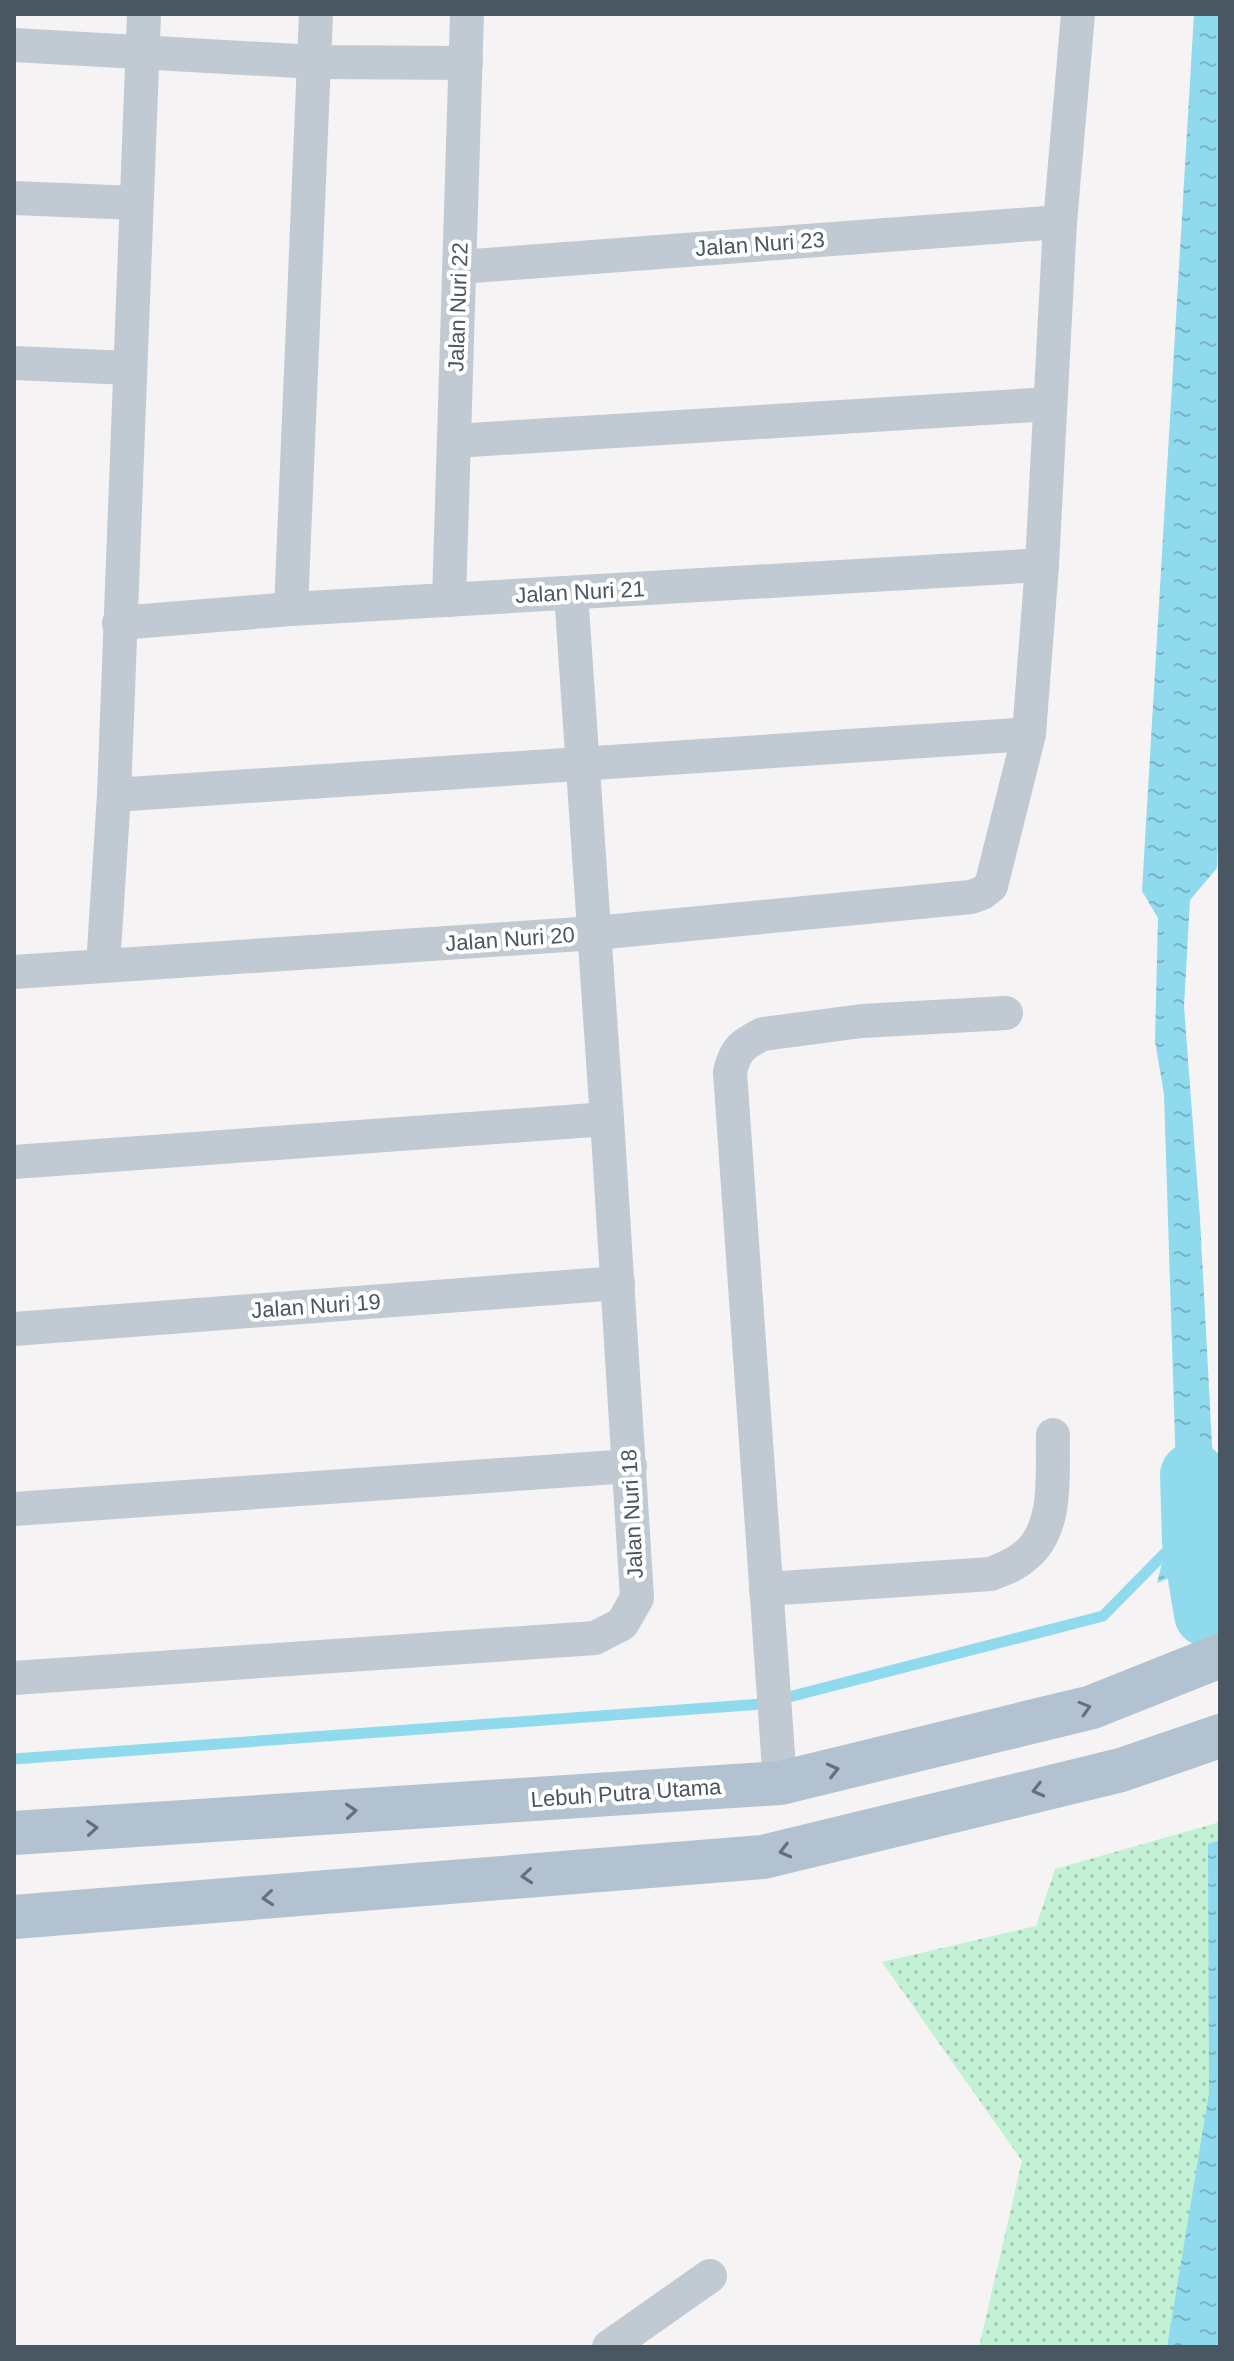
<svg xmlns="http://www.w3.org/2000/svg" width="1234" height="2361" font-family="Helvetica,sans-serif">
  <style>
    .grass { fill: url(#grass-dots) }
    .water { fill: url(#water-ripples) }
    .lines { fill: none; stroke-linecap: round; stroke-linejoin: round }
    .stream { stroke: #90daee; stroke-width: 11 }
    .river { stroke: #90daee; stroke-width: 66 }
    .minor { stroke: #c1cad2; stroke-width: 34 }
    .major { stroke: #b3c2d1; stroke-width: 44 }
    .oneway { stroke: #64717d }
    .labels { text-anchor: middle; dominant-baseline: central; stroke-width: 8; stroke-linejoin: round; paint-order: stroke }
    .street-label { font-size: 22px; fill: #4a5661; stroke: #fff }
  </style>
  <defs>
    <pattern id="grass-dots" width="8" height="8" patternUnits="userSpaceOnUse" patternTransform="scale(2)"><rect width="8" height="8" fill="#c3f1d5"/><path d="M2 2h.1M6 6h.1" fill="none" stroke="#a0c6b0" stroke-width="1.8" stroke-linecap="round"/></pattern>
    <pattern id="water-ripples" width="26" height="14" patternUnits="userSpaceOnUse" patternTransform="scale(2)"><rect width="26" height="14" fill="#90daee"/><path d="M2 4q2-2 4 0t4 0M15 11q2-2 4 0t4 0" fill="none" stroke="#78b4c4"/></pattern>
  </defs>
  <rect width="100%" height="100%" fill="#f5f3f3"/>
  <path class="grass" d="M1220 1822V2347H979L1022 2161 882 1962 1036 1926 1055 1869Z"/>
  <g class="water">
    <path d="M1194 14H1220V792L1217 868 1190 900 1184 1006 1200 1219 1218 1557 1157 1583 1177 1503 1164 1094 1155 1041 1158 918 1142 891Z"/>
    <path d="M1220 1840V2347H1167L1209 2093 1208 1844Z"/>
  </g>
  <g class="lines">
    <path class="stream" d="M14 1759 762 1704 1103 1616 1165 1553 1177 1549"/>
    <path class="river" d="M1193 1475 1195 1541 1207 1614"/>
    <g class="minor">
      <path d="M14 45 315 62 466 63"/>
      <path d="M14 198 136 203"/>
      <path d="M459 267 1060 222"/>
      <path d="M14 363 130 368"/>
      <path d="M454 441 1050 404"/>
      <path d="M449 600 467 14"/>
      <path d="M291 609 316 14"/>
      <path d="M119 623 291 609 1042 565"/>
      <path d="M114 795 1029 734"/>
      <path d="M103 966 114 795 144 14"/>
      <path d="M14 972 595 933 971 897 982 893 991 886 1029 734 1042 565 1060 222 1078 14"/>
      <path d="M14 1162 607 1119"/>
      <path d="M14 1329 618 1283"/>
      <path d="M14 1509 630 1466"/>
      <path d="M766 1589 991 1574C1003 1569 1015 1565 1025 1556 1059 1529 1052 1474 1053 1435"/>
      <path d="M14 1678 595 1638 622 1624 637 1598 607 1119 571 593"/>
      <path d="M780 1783 730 1072C735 1050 742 1044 763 1034L862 1021 1006 1013"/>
      <path d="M609 2347 710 2276"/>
    </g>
    <g class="major">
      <path d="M14 1833 780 1783 1092 1707 1220 1656"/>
      <path d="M14 1917 763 1857 1121 1770 1220 1736"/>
    </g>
  </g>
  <defs><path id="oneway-chevron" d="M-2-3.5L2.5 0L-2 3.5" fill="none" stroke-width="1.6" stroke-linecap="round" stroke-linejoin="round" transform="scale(2)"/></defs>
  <g class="oneway">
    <use href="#oneway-chevron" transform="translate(1085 1708) rotate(-16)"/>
    <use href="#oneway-chevron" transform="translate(833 1770) rotate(-14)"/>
    <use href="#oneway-chevron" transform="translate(1038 1790) rotate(166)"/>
    <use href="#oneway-chevron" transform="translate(351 1811) rotate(-4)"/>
    <use href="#oneway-chevron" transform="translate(92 1828) rotate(-4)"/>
    <use href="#oneway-chevron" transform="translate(785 1851) rotate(166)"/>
    <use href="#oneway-chevron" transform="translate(527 1876) rotate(175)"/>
    <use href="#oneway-chevron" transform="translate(268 1898) rotate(175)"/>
  </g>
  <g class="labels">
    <g class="street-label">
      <text transform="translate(760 244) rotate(-4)">Jalan Nuri 23</text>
      <text transform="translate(458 307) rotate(-88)">Jalan Nuri 22</text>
      <text transform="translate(580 592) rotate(-3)">Jalan Nuri 21</text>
      <text transform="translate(510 939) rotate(-4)">Jalan Nuri 20</text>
      <text transform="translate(316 1306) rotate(-4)">Jalan Nuri 19</text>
      <text transform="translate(632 1514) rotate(-93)">Jalan Nuri 18</text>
      <text transform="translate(626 1793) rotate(-4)">Lebuh Putra Utama</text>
    </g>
  </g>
  <rect width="1234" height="2361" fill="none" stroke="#4a5661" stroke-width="32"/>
</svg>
